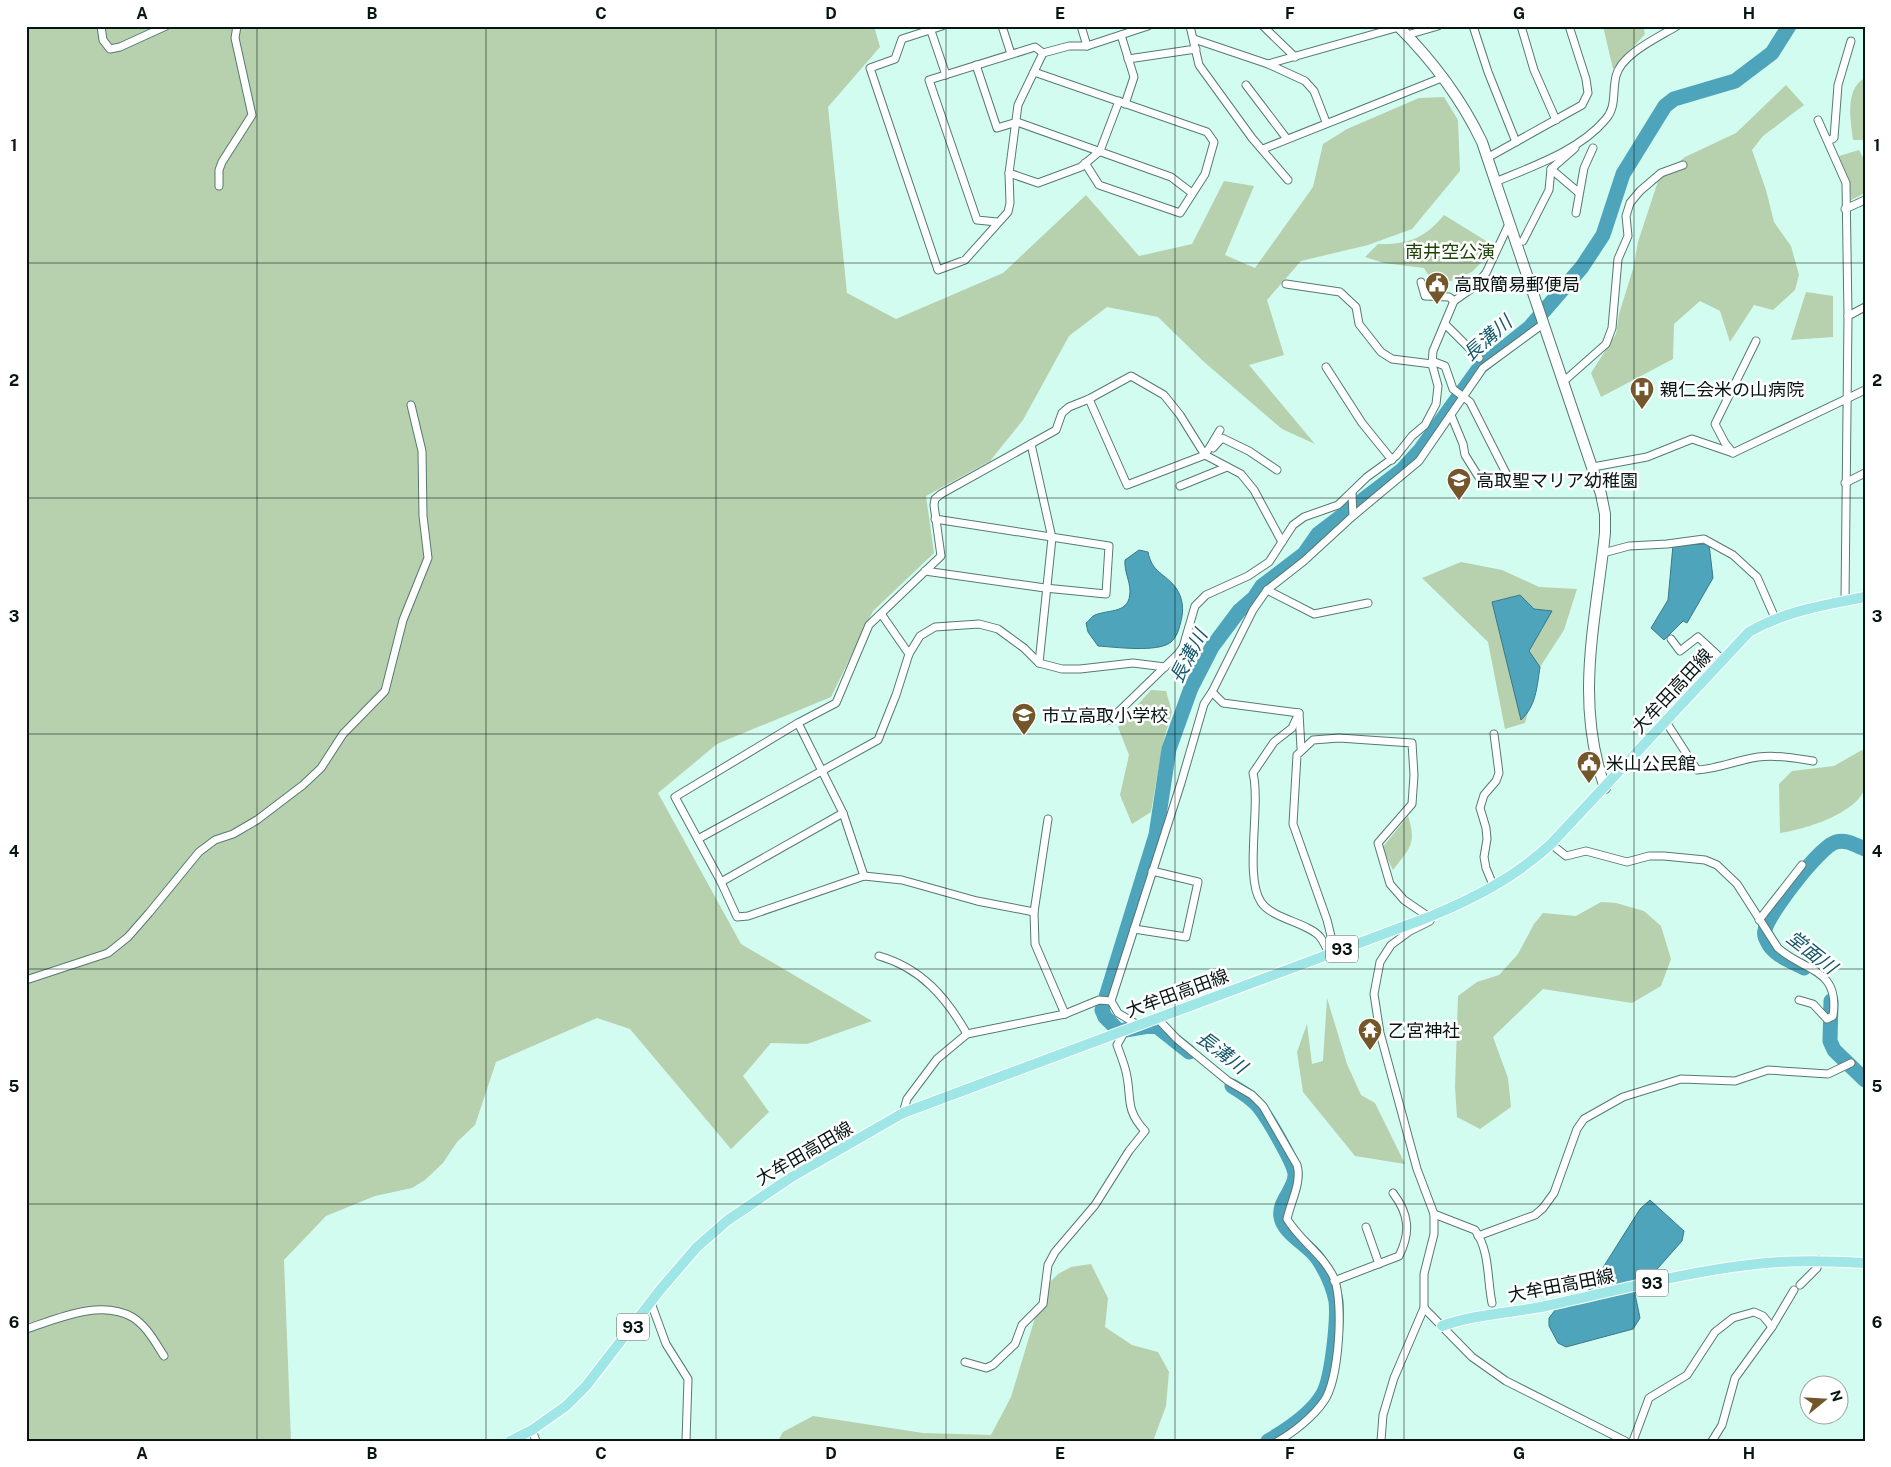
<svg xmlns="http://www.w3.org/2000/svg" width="1891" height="1467" font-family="'Public Sans','Noto Sans JP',sans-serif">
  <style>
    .green { fill: #b7d0ad }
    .water { fill: #4ea4ba; stroke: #397988 }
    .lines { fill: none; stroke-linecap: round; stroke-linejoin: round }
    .river { stroke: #4ea4ba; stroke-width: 15 }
    .street-casing { stroke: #557a71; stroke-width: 9 }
    .secondary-casing { stroke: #557a71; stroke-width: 12 }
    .primary-casing { stroke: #fff; stroke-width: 12 }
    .street { stroke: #fff; stroke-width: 7 }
    .secondary { stroke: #fff; stroke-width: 10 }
    .primary { stroke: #9fe6e7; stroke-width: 10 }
    .grid { fill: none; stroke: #071613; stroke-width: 1; stroke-opacity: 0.55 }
    .labels { text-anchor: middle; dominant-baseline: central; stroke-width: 5; stroke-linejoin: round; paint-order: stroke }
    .shield { fill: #fff; stroke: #515c5a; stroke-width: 1 }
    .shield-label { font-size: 16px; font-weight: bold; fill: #071613 }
    .park-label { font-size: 18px; fill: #1e4308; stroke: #fff }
    .poi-label { font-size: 18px; fill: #071613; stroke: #fff; text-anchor: start }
    .street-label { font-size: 18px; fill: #071613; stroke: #fff }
    .water-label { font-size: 19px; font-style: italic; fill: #145a6b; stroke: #fff }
    .neatline { fill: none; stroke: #071613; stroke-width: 2 }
    .grid-label { font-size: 16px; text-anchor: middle; font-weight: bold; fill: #071613 }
  </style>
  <rect width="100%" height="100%" fill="#d3fcf1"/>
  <g class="green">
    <path d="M26 26H874L880 47 828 107 847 293 896 319 1003 273 1086 195 1139 256 1192 244 1224 181 1254 186 1225 255 1255 268 1313 187 1323 144 1347 129 1419 98 1444 97 1458 120 1460 171 1412 229 1368 245 1301 261 1267 300 1284 355 1249 365 1315 444 1282 429 1203 361 1158 317 1107 307 1069 336 1023 420 990 461 926 496 934 553 873 611 831 697 717 744 658 793 741 944 872 1021 807 1044 771 1043 743 1076 769 1112 731 1149 630 1029 597 1018 496 1062 475 1125 457 1142 443 1163 425 1180 412 1188 375 1196 326 1216 284 1260 291 1441H26Z"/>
    <path d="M1603 26H1643L1645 34 1613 69Z"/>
    <path d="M1865 78V140H1853C1851 121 1844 89 1865 78Z"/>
    <path d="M1786 85 1804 105 1763 136 1752 150 1766 190 1774 222 1791 246 1799 275 1795 290 1773 310 1754 305 1730 342 1720 311 1700 301 1674 324 1673 359 1601 397 1591 373 1616 334 1619 314 1633 269 1638 242 1659 178 1685 157 1736 133Z"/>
    <path d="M1859 150 1865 161V193L1851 200 1850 181 1839 156Z"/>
    <path d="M1444 215 1496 247 1472 272 1436 287 1424 268 1384 263 1365 257 1378 244C1408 245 1425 238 1444 215Z"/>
    <path d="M1806 292 1833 296V337L1791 340Z"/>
    <path d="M1461 562 1502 570 1539 587 1577 589 1564 630 1540 667 1525 723 1505 729 1488 642 1422 578Z"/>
    <path d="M1151 690 1166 691 1172 712 1163 743 1151 812 1132 824 1120 795 1129 755 1118 727Z"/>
    <path d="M1862 750 1865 752C1865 763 1867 776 1865 787 1859 813 1803 830 1780 833L1779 784 1792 771 1834 766Z"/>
    <path d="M1408 816C1417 844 1410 848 1393 870L1382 848Z"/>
    <path d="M1601 902 1616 903 1644 911 1661 926 1671 959 1661 986 1632 1003 1543 989 1493 1037 1508 1078 1511 1107 1480 1129 1457 1117 1455 1087 1458 996 1477 982 1499 975 1518 954 1534 924 1543 913 1576 916Z"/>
    <path d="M1327 998 1347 1064 1361 1095 1375 1103 1405 1164 1355 1156 1303 1092 1297 1052 1307 1024 1312 1064 1323 1061Z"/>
    <path d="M1091 1264 1108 1298 1105 1327 1132 1345 1158 1352 1169 1372 1166 1406 1153 1441H778L783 1432 813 1416 923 1433 991 1435 1011 1397 1044 1288 1058 1274 1071 1267Z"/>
  </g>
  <g class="water">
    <path d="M1709 544 1713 578 1687 623 1683 621 1664 640 1651 628 1668 600 1673 545Z"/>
    <path d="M1139 550 1148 552C1152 573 1165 573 1176 588 1183 598 1184 610 1181 621 1179 629 1177 637 1171 642 1158 653 1115 647 1098 646L1088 632 1086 623C1089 621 1092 616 1095 615 1110 609 1130 614 1130 591 1130 581 1124 571 1125 560Z"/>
    <path d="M1520 595 1534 609 1552 611 1529 651 1540 667C1537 687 1536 706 1521 720L1492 602Z"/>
    <path d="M1650 1200 1684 1231 1682 1241 1635 1294 1640 1318 1633 1329 1566 1347 1558 1343 1549 1326V1318L1559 1305 1585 1296 1640 1209Z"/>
  </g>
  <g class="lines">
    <g class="river">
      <path d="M1804 968C1791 961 1773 955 1767 941 1765 938 1764 933 1765 930 1768 914 1820 846 1836 842 1846 839 1855 845 1865 849"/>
      <path d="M1831 1001 1830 1041 1834 1050 1865 1080"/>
      <path d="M1189 1052 1155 1025 1119 1031 1105 1017 1102 1010 1156 835 1169 749 1191 688 1212 647 1239 611 1254 598 1262 586 1304 554 1318 534 1402 470 1421 449 1480 367 1530 327 1582 267 1603 235 1623 174 1665 106 1674 99 1735 81 1772 53 1789 26"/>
      <path d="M1232 1086C1242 1092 1252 1098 1259 1107 1267 1117 1294 1162 1295 1174 1296 1189 1278 1201 1281 1217 1284 1234 1309 1245 1318 1259 1326 1271 1333 1286 1336 1301 1338 1320 1332 1378 1323 1394 1312 1414 1287 1430 1268 1441"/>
    </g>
    <defs>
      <g id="street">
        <path d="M101 26 103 40 110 49 120 47 166 26"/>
        <path d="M942 26 902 39 895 59 870 68 938 270 965 260 1008 212 1010 203 1009 173 1018 105 1043 53 1069 46H1087L1148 26"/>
        <path d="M1002 26 1011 54"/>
        <path d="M1081 26 1087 46"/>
        <path d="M1190 26 1199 65 1252 138 1288 180"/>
        <path d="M1263 26 1295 57"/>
        <path d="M1473 26 1488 72 1516 142"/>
        <path d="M1521 26 1534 70 1556 120"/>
        <path d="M930 28 946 75"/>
        <path d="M1121 35 1134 77 1125 104"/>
        <path d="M1407 35 1438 26"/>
        <path d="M1194 39 1268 64 1399 27"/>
        <path d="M1128 59 1196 49"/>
        <path d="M1268 64 1305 81 1314 91 1326 122"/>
        <path d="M976 65 997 128 1017 122 1171 177 1192 193"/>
        <path d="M1034 72 1207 132 1214 142 1205 174 1180 213 1099 185 1085 163"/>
        <path d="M1246 85 1287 139"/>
        <path d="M1818 120 1846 183 1848 316 1845 601"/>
        <path d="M1828 141 1834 138 1838 85 1851 41"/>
        <path d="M1263 149 1444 77"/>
        <path d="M1487 158 1582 105 1588 93 1586 79 1569 26"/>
        <path d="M1551 169 1578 192"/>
        <path d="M1009 173 1038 183 1081 167 1100 151 1119 101"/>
        <path d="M1495 182C1531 167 1579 151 1605 120 1617 107 1612 92 1616 76 1621 54 1659 37 1677 26"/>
        <path d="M219 186V170L222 162 252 115 235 38 237 26"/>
        <path d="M1845 209 1865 200"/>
        <path d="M1576 213 1584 168 1593 148"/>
        <path d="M997 222 977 220 929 80 1035 47 1043 53"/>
        <path d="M1523 241 1549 190 1551 169 1575 148"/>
        <path d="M1421 282 1425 296 1449 297 1454 301"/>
        <path d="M1286 284 1340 292 1356 307 1359 324 1381 352 1392 359 1432 364"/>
        <path d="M1848 316 1865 307"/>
        <path d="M1445 324 1479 358"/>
        <path d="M1432 361 1445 366 1453 389 1470 402 1506 473"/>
        <path d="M1326 367 1362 423 1392 460"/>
        <path d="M1563 382 1606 344 1612 328 1618 259 1628 236 1626 216 1630 203 1640 191 1661 173 1683 165"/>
        <path d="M1089 399 1127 485 1205 455 1220 430"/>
        <path d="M1451 415 1463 444 1465 455 1480 479"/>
        <path d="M1031 444 1052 538 1039 663"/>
        <path d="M1213 448 1222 438 1249 451 1277 470"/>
        <path d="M1733 453 1725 443 1715 424 1756 341"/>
        <path d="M1593 467 1647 457 1692 439 1733 453 1865 390"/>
        <path d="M1845 483 1865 473"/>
        <path d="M1180 486 1227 467"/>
        <path d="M1353 516 1419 461 1483 368 1543 324"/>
        <path d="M1603 553 1629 546 1667 544 1704 539 1733 555 1757 577 1775 618"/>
        <path d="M925 571 1045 588 1106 594 1109 546 935 519"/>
        <path d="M1267 590 1314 614 1368 603"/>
        <path d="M882 615 909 654"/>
        <path d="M1671 639 1680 651 1698 637 1723 660"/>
        <path d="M1212 692 1223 703 1299 713 1301 748"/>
        <path d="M1299 713 1292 728 1274 742 1253 773C1261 806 1244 877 1261 902 1272 919 1309 923 1320 937 1324 942 1327 949 1329 954"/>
        <path d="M1110 720 1178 654 1183 647 1195 606 1206 595 1248 576 1269 562 1293 525 1304 517 1338 505 1367 477 1396 456 1412 436 1425 425 1436 404 1438 386 1432 364 1433 351 1454 301 1474 287 1486 273 1509 224"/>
        <path d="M1666 722 1697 770C1718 769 1737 760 1758 757 1777 755 1795 758 1813 761"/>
        <path d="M798 723 843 813 864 876"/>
        <path d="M1494 734 1499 773 1496 781 1484 795 1480 808 1486 828 1487 839 1484 857 1486 868 1494 887"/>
        <path d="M1048 819 1034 912 1035 944 1065 1014"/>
        <path d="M698 839 878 740 896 695 909 654 920 636 935 627 979 624 998 629 1024 648 1039 663 1062 669H1080L1133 663 1165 667"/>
        <path d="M1551 844 1566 856 1586 851 1627 862 1649 856H1664L1705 860 1717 865 1737 884 1778 948C1805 972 1840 968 1833 1016L1827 1019 1813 1004 1799 1000"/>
        <path d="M721 882 843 813"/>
        <path d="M1034 912 977 901 902 880 864 876 748 916 737 917 721 882 675 797 798 723 836 703 869 625 941 556 934 505 935 499 941 494 1056 430 1062 413 1069 407 1089 399 1131 376 1164 395 1180 415 1205 455 1241 474 1254 490 1282 542"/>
        <path d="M1759 920 1802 865"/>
        <path d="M1134 929 1186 937 1198 882 1152 871"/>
        <path d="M1335 952 1327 920 1293 824 1297 755 1313 740 1339 738 1412 743 1414 775 1412 804 1378 843 1390 884 1404 900 1429 917 1430 921 1410 931 1391 945 1380 962 1374 994 1380 1033 1417 1169 1434 1214V1234L1424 1274V1308L1394 1378 1383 1415 1381 1441"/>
        <path d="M879 956C921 968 946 997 967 1034"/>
        <path d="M26 980 108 953 128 937 149 913 199 852 215 840 233 834 257 820 303 785 321 768 343 734 385 691 403 620 428 558 423 516 422 451 411 405"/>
        <path d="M1111 1001 1181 783 1204 704 1212 692 1253 610 1267 590 1304 561 1353 516 1352 493"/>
        <path d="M1111 1001 1118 1013 1138 1025"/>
        <path d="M1157 1018 1177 1039 1228 1081 1252 1095 1263 1106 1297 1165C1302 1182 1291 1201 1287 1219 1300 1241 1323 1254 1334 1278 1344 1303 1339 1380 1324 1401 1314 1416 1293 1433 1278 1441"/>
        <path d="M903 1113 907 1099 937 1059 967 1034 1065 1014 1099 1000 1111 1001"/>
        <path d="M1434 1214 1475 1230C1490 1251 1487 1279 1492 1303"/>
        <path d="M1366 1227 1379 1264"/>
        <path d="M1478 1236 1535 1215 1543 1208 1554 1193 1577 1129 1584 1119 1623 1097 1681 1079 1735 1081 1768 1070 1828 1074 1851 1063"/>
        <path d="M1334 1281 1399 1256C1411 1232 1409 1214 1393 1193"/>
        <path d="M1800 1285 1817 1268 1819 1260"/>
        <path d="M651 1303 666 1344 688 1379 686 1441"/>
        <path d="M1424 1308 1472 1357 1506 1381 1625 1441"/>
        <path d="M26 1329C57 1319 100 1299 132 1317 146 1325 155 1342 164 1356"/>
        <path d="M965 1362 986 1368 993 1365 1015 1344 1022 1325 1043 1304 1048 1265 1055 1252 1095 1205 1129 1151 1145 1131C1123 1108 1133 1095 1125 1068 1123 1061 1120 1053 1117 1045L1125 1031"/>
        <path d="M532 1430 536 1441"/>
        <path d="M1633 1441 1649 1398 1687 1375 1715 1332 1733 1318 1754 1312 1763 1316 1772 1327"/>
        <path d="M1712 1441 1722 1425 1735 1378 1772 1327 1794 1290"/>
      </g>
      <path id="secondary" d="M1398 26C1433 61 1461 98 1482 142L1601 494 1605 514V533C1596 621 1574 700 1605 788"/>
      <g id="primary">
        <path d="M1442 1326C1475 1314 1512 1313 1546 1306 1619 1290 1692 1270 1766 1263 1799 1260 1832 1261 1865 1263"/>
        <path d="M510 1441 532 1430 566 1406 586 1386 660 1290 697 1247 728 1220 790 1178 903 1113 1429 917C1475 898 1514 878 1551 844L1749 632C1785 611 1825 605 1865 597"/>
      </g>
    </defs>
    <use href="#street" class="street-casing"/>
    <use href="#secondary" class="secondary-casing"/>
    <use href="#primary" class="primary-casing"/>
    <use href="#street" class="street"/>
    <use href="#secondary" class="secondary"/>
    <use href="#primary" class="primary"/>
  </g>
  <path class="grid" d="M257 26V1441M486 26V1441M716 26V1441M946 26V1441M1175 26V1441M1404 26V1441M1634 26V1441M26 263H1865M26 498H1865M26 734H1865M26 969H1865M26 1204H1865"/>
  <defs>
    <symbol id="civic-pin" viewBox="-11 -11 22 30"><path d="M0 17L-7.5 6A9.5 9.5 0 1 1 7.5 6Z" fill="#73562a" stroke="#fff"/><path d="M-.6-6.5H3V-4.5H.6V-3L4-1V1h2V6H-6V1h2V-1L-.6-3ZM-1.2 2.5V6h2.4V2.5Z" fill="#fff"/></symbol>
    <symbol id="hospital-pin" viewBox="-11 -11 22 30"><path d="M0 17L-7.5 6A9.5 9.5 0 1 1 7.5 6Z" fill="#73562a" stroke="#fff"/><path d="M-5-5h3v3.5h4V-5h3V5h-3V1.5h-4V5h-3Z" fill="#fff"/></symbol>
    <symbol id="school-pin" viewBox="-11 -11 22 30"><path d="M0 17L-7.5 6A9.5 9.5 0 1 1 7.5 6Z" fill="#73562a" stroke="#fff"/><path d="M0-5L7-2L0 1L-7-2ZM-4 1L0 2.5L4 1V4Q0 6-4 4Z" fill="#fff"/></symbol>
    <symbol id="temple-pin" viewBox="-11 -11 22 30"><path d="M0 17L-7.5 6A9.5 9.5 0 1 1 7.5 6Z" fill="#73562a" stroke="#fff"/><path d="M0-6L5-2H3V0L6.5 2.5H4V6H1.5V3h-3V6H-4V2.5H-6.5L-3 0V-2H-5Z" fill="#fff"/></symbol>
  </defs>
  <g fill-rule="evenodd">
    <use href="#civic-pin" x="1423" y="270" width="28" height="38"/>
    <use href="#hospital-pin" x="1628" y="375" width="28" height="38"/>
    <use href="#school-pin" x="1445" y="466" width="28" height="38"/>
    <use href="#school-pin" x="1010" y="701" width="28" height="38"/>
    <use href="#civic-pin" x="1575" y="749" width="28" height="38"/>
    <use href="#temple-pin" x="1356" y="1016" width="28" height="38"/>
  </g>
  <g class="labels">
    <g class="shield">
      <rect x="1326" y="935.5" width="32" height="27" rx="4"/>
      <rect x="1636" y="1269.5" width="32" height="27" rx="4"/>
      <rect x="617" y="1313.5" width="32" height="27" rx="4"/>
    </g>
    <g class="shield-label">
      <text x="1342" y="949">93</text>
      <text x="1652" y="1283">93</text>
      <text x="633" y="1327">93</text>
    </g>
    <g class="park-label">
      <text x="1450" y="251">南井空公演</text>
    </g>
    <g class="poi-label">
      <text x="1454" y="284">高取簡易郵便局</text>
      <text x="1660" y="389">親仁会米の山病院</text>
      <text x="1476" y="480">高取聖マリア幼稚園</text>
      <text x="1042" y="715">市立高取小学校</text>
      <text x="1606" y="763">米山公民館</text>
      <text x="1388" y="1030">乙宮神社</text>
    </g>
    <g class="street-label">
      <text transform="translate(1672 691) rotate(-47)">大牟田高田線</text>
      <text transform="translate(1177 993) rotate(-20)">大牟田高田線</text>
      <text transform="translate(804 1153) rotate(-30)">大牟田高田線</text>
      <text transform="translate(1561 1285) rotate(-11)">大牟田高田線</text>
    </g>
    <g class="water-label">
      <text transform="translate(1487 338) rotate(-41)">長溝川</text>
      <text transform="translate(1188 656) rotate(-62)">長溝川</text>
      <text transform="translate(1812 952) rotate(38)">堂面川</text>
      <text transform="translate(1222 1052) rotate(37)">長溝川</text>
    </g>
  </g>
  <rect width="1891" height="1467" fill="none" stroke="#ffffff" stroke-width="55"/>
  <g transform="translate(1824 1400) rotate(72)"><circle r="24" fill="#ffffff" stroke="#9ca2a1"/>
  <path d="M0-4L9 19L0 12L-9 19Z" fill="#73562a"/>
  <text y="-8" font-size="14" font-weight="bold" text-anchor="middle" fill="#071613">N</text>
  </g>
  <rect x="28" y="28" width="1836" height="1412" class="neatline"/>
  <g class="grid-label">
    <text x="142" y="19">A</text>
    <text x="372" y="19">B</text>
    <text x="601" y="19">C</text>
    <text x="831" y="19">D</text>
    <text x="1060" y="19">E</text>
    <text x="1290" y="19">F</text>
    <text x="1519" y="19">G</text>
    <text x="1749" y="19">H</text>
    <text x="14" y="151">1</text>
    <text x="1877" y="151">1</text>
    <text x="14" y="386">2</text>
    <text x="1877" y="386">2</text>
    <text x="14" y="622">3</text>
    <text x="1877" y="622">3</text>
    <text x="14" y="857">4</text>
    <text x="1877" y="857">4</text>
    <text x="14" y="1092">5</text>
    <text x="1877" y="1092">5</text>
    <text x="14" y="1328">6</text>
    <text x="1877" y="1328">6</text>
    <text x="142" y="1459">A</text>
    <text x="372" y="1459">B</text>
    <text x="601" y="1459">C</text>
    <text x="831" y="1459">D</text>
    <text x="1060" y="1459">E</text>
    <text x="1290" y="1459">F</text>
    <text x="1519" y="1459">G</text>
    <text x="1749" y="1459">H</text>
  </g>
</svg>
